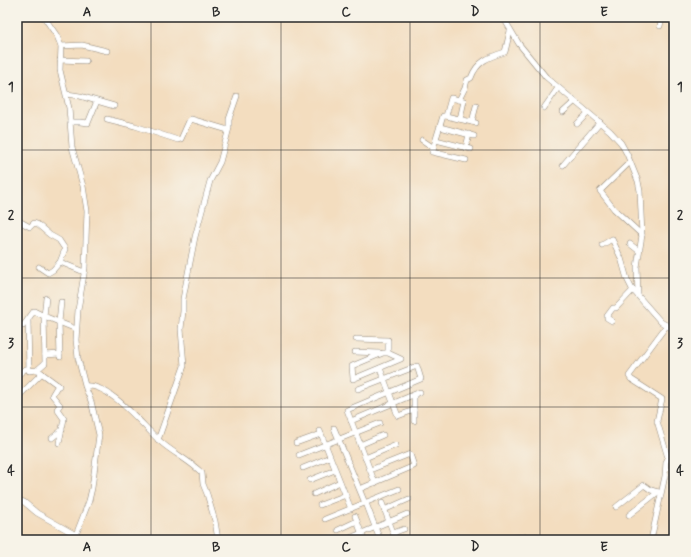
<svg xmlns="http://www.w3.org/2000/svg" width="691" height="557" font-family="Mynerve,sans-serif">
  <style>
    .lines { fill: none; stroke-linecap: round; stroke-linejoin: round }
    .minor-casing { stroke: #8f8475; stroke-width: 6 }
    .minor { stroke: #fff; stroke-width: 5 }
    .grid { fill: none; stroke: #2b2b2b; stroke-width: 1; stroke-opacity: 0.55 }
    .neatline { fill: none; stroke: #2b2b2b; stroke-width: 1.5 }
    .grid-label { font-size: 13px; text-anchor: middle; font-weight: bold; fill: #2b2b2b }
  </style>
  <rect width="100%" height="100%" fill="#f7f3e8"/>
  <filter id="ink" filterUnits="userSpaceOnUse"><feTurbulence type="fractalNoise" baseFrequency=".025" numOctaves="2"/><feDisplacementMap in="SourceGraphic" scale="8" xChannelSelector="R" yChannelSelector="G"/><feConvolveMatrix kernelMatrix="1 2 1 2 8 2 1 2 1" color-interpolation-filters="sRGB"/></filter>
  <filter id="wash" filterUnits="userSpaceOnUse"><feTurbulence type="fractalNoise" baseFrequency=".012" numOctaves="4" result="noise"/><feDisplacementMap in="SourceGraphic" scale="16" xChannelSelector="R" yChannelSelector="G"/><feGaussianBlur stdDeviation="0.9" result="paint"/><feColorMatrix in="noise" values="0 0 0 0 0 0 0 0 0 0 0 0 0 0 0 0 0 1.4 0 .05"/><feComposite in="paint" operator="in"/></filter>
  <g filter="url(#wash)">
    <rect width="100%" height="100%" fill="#f3ddbf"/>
  </g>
  <g filter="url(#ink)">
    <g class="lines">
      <defs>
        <g id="minor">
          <path d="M44 17 57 36 61 46 60 70 69 108 72 147 83 186 87 211 85 268 78 310 76 340 78 358 86 389 91 401 99 435 92 488 89 501 74 540"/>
          <path d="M503 17 519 44 546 77 610 131 621 143 627 154 638 181 640 191 642 235 637 267 638 295"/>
          <path d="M660 26 662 17"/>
          <path d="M61 46 82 45 107 51"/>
          <path d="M60 60 86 61"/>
          <path d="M67 94 80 96 114 106"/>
          <path d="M459 100 465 88 467 80 471 78C477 61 489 57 505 52L510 31"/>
          <path d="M544 108 558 88"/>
          <path d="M563 112 574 102"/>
          <path d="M446 116 476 123"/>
          <path d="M107 119 135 126 178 140 181 139 189 121 191 119 228 130"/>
          <path d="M460 119 464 101 451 98 446 116H443L432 152 466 160"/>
          <path d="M70 122H80L88 123 97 101"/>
          <path d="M472 122 476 106"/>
          <path d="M577 124 588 113"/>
          <path d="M440 127 474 136"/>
          <path d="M422 140 434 148"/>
          <path d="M436 140 471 149"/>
          <path d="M466 148 469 134"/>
          <path d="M630 162 600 191 614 209 642 235"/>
          <path d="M563 165 600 122"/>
          <path d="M17 220 30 227 34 223 37 224 50 235 59 240 65 249 60 262"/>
          <path d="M630 244 639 251"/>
          <path d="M602 245 612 239 621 258 627 279 632 289 661 322 674 330"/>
          <path d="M39 267 48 273 53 270 60 262 84 272"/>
          <path d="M28 320 29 371 37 370 45 363 44 316 46 298"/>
          <path d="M612 321 607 318V316L613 308H616L633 290"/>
          <path d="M17 323 23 326 34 311 44 316 76 329"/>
          <path d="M667 325 629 376 631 379 662 399 657 421 668 458"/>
          <path d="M356 339 388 340V353L401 359 353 379 352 366 383 353H388"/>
          <path d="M355 352 380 353"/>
          <path d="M45 355 60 354"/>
          <path d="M60 357 59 322 61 302"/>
          <path d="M380 368 398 416 414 410"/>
          <path d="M40 372 59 386"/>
          <path d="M18 375 25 369H29"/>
          <path d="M58 385 52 395 60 405 57 409 64 419 59 443"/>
          <path d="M85 386C111 383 144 428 162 443 175 454 190 461 202 473L203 484 207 494 215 521 218 540"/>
          <path d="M358 389 417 366 421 379 347 410 375 483"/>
          <path d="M414 395V421"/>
          <path d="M17 398 42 373"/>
          <path d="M351 421 420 392"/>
          <path d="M334 428 365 503"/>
          <path d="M320 431 351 509"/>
          <path d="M52 438 62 430"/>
          <path d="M158 440 184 366 181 329 183 311V299L195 237 210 181 220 162 229 128V119L237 96"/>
          <path d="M296 443 321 434"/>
          <path d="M360 445 383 435"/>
          <path d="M299 455 380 423"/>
          <path d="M365 458 396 445"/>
          <path d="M303 468 330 457"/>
          <path d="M310 480 335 470"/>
          <path d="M362 488 414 466 410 454 370 470"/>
          <path d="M314 494 340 482"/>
          <path d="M17 500 24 502 37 513 76 535"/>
          <path d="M366 503 380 540"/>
          <path d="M382 503 396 540"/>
          <path d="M320 505 346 495"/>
          <path d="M616 507 644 485 651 490 658 492"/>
          <path d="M384 510 409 499"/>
          <path d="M629 515 658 492"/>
          <path d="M355 516 364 540"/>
          <path d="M325 519 399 489"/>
          <path d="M338 530 357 521"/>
          <path d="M393 533 404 529"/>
          <path d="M345 540 407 514"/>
          <path d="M490 540 534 536 552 540"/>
          <path d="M651 540 665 476 666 462 668 458 674 455"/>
        </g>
      </defs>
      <use href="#minor" class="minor-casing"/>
      <use href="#minor" class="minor"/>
    </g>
  </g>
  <path class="grid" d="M151 17V540M281 17V540M410 17V540M540 17V540M17 150H674M17 278H674M17 407H674"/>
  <rect width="691" height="557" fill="none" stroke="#f7f3e8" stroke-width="44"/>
  <rect x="22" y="22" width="647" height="513" class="neatline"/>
  <g class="grid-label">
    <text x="87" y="16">A</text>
    <text x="216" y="16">B</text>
    <text x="346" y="16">C</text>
    <text x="475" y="16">D</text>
    <text x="604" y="16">E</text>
    <text x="11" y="91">1</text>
    <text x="680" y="91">1</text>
    <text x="11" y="219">2</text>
    <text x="680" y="219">2</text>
    <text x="11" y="347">3</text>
    <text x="680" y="347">3</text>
    <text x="11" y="475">4</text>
    <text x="680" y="475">4</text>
    <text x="87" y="551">A</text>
    <text x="216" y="551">B</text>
    <text x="346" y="551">C</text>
    <text x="475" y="551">D</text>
    <text x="604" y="551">E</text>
  </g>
</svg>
